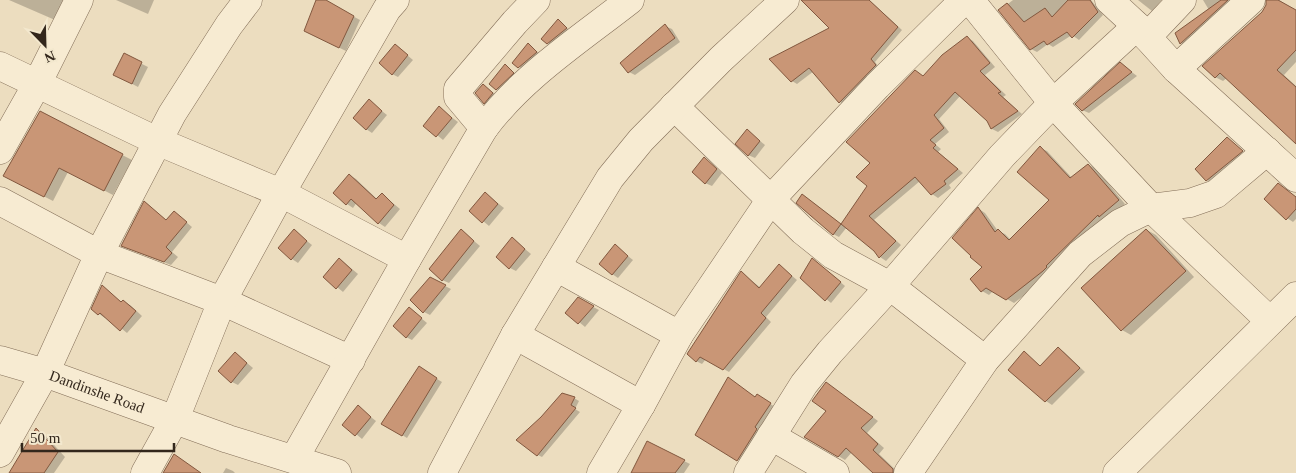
<svg xmlns="http://www.w3.org/2000/svg" width="1296" height="473" font-family="Georgia,serif">
  <style>
    .shadow { fill: #0003 }
    .building { fill: #c99676; stroke: #82583f }
    .lines { fill: none; stroke-linecap: round; stroke-linejoin: round }
    .minor-casing { stroke: #836e58; stroke-width: 29 }
    .minor { stroke: #f7ebd2; stroke-width: 28 }
    .labels { text-anchor: middle; dominant-baseline: central; stroke-width: 4; stroke-linejoin: round; paint-order: stroke }
    .street-label { font-size: 15px; fill: #33271c; stroke: #f3e8ce }
  </style>
  <rect width="100%" height="100%" fill="#ecddbf"/>
  <g class="shadow">
    <path d="M9 0H64L55 20Z"/>
    <path d="M116 0H154L148 14Z"/>
    <path d="M318 0H323L360 20 346 51 311 34Z"/>
    <path d="M827 0H869L902 30 875 62 880 69 845 105 840 102 814 71 797 84 792 81 831 28Z"/>
    <path d="M1013 0H1091L1103 15 1079 40 1072 35 1053 47 1048 44 1037 52 1031 49 1000 10Z"/>
    <path d="M1138 0H1162L1152 11Z"/>
    <path d="M1203 0H1240L1189 48 1181 43 1177 34 1209 10Z"/>
    <path d="M1267 0H1279L1296 11V62L1284 75 1296 86V142L1227 78 1223 81 1215 77 1263 12 1267 5Z"/>
    <path d="M558 21 572 32 554 46 548 43Z"/>
    <path d="M665 26 672 29 680 42 635 75 629 72Z"/>
    <path d="M967 38 973 41 995 67 985 75 1006 95 1003 97 1022 114 998 132 992 129 988 121 961 95 939 119 949 132 935 144 941 149 938 152 963 173 949 185 951 188 938 198 932 194 920 181 874 220 901 245 886 261 880 257 875 250 847 227 839 237 833 234 803 195 842 225 868 186 872 163 924 77Z"/>
    <path d="M395 45 413 60 398 77 392 74Z"/>
    <path d="M528 45 543 56 525 71 514 63Z"/>
    <path d="M124 55 148 67 138 87 121 78Z"/>
    <path d="M1121 64 1137 76 1089 113 1082 110Z"/>
    <path d="M505 66 519 77 503 93 497 89Z"/>
    <path d="M483 85 499 97 491 106 485 103Z"/>
    <path d="M369 101 387 115 372 133 366 129Z"/>
    <path d="M439 108 458 122 443 140 425 125Z"/>
    <path d="M40 113 132 160 113 195 68 172 53 201 14 181Z"/>
    <path d="M748 131 765 145 755 158 748 155Z"/>
    <path d="M1227 138 1248 155 1214 184 1207 180Z"/>
    <path d="M1040 148 1047 151 1072 178 1089 165 1096 169 1125 204 1107 220 1051 275 1014 303 993 291 989 295 982 291 984 267 979 209 985 213 998 231 1005 234 1011 240 1051 200Z"/>
    <path d="M704 158 722 173 712 186 705 183Z"/>
    <path d="M349 175 356 179 378 200 382 194 400 209 385 227 379 223 357 202 353 208 347 204Z"/>
    <path d="M1279 185 1296 197V219L1293 222 1287 218Z"/>
    <path d="M486 194 504 208 489 226 471 211Z"/>
    <path d="M145 202 167 221 174 212 192 227 172 252 178 257 171 265 129 249Z"/>
    <path d="M1147 230 1156 235 1194 277 1131 335 1122 330Z"/>
    <path d="M294 231 312 245 298 263 292 259Z"/>
    <path d="M462 231 480 246 449 283 442 280Z"/>
    <path d="M513 239 531 254 516 271 510 268Z"/>
    <path d="M615 246 633 260 618 278 612 274Z"/>
    <path d="M340 259 358 274 343 292 325 277Z"/>
    <path d="M818 263 845 286 831 303 802 278Z"/>
    <path d="M780 266 797 280 766 317 771 322 729 372 706 359 702 364 696 361 742 273 761 288Z"/>
    <path d="M445 286 451 289 430 315 424 312Z"/>
    <path d="M103 287 122 303 123 301 130 305 142 316 127 333 106 316 105 318 99 314Z"/>
    <path d="M578 299 599 310 585 327 567 312Z"/>
    <path d="M409 308 427 323 412 340 406 337Z"/>
    <path d="M1058 348 1064 352 1085 372 1052 405 1046 401 1024 353 1042 367Z"/>
    <path d="M235 353 253 368 238 385 232 382Z"/>
    <path d="M419 368 442 382 407 438 383 423Z"/>
    <path d="M832 387 878 421 867 433 884 448 879 454 899 473H875L852 452 845 460 806 437 828 410Z"/>
    <path d="M758 396 775 407 742 462 697 435Z"/>
    <path d="M574 398 579 401 575 409 580 412 542 457 538 455Z"/>
    <path d="M358 407 376 421 362 439 344 424Z"/>
    <path d="M37 430 44 434 65 457 54 473H10Z"/>
    <path d="M684 461 690 464 684 473H632Z"/>
    <path d="M226 468 233 471 235 473H223Z"/>
  </g>
  <g class="building">
    <path d="M316 0H326L354 16 339 48 304 31Z"/>
    <path d="M801 0H869L898 27 871 59 876 65 839 103 809 68 791 82 769 59 829 28Z"/>
    <path d="M1068 0H1090L1098 12 1072 38 1067 32 1047 45 1044 41 1030 50 998 10 1007 3 1024 22 1045 8 1052 17Z"/>
    <path d="M1221 0H1228L1180 44 1175 33Z"/>
    <path d="M1266 0H1278L1296 10V50L1277 70 1296 87V144L1220 73 1215 78 1202 66 1262 12 1266 5Z"/>
    <path d="M558 19 567 28 547 44 541 39Z"/>
    <path d="M665 24 675 38 628 73 620 63Z"/>
    <path d="M967 36 990 63 980 71 1001 92 998 93 1018 111 991 129 987 121 955 92 934 115 944 128 930 140 936 145 933 148 958 169 944 181 946 184 931 195 915 177 869 216 896 241 879 258 874 251 841 224 833 235 796 203 802 194 841 224 867 186 856 177 870 163 846 142 915 70 923 76 942 55Z"/>
    <path d="M528 43 537 52 518 68 512 63Z"/>
    <path d="M395 44 408 55 392 75 379 63Z"/>
    <path d="M124 53 142 62 132 84 113 75Z"/>
    <path d="M1120 62 1132 72 1082 111 1075 104Z"/>
    <path d="M505 64 514 73 496 90 489 84Z"/>
    <path d="M483 84 493 93 484 104 475 93Z"/>
    <path d="M369 99 382 111 366 130 353 118Z"/>
    <path d="M439 106 452 118 436 137 423 126Z"/>
    <path d="M40 111 123 154 104 191 59 168 44 197 3 176Z"/>
    <path d="M747 129 760 141 748 156 735 144Z"/>
    <path d="M1227 137 1243 151 1206 181 1195 169Z"/>
    <path d="M1040 146 1070 178 1088 164 1119 200 1099 217 1098 215 1046 266 1047 267 1043 271 1006 300 986 288 981 292 970 279 982 267 970 257 971 256 952 238 978 207 995 232 998 229 1009 240 1049 200 1017 172Z"/>
    <path d="M704 157 717 169 705 184 692 172Z"/>
    <path d="M349 174 376 199 382 193 394 205 378 224 351 199 346 205 333 193Z"/>
    <path d="M1278 183 1296 197V209L1286 220 1264 199Z"/>
    <path d="M485 192 498 204 482 223 469 211Z"/>
    <path d="M144 201 166 220 174 211 187 222 166 247 172 253 164 262 121 246Z"/>
    <path d="M294 229 307 241 291 260 278 248Z"/>
    <path d="M461 229 474 241 442 281 429 269Z"/>
    <path d="M1146 229 1186 271 1121 331 1081 288Z"/>
    <path d="M512 237 525 249 509 269 496 257Z"/>
    <path d="M615 244 628 256 612 275 599 264Z"/>
    <path d="M339 258 352 270 336 289 323 277Z"/>
    <path d="M812 258 841 282 825 301 800 278Z"/>
    <path d="M779 264 792 276 761 313 766 318 723 370 700 357 696 362 687 354 741 271 759 288Z"/>
    <path d="M430 277 446 285 423 313 410 300Z"/>
    <path d="M102 285 121 302 123 300 136 311 120 331 100 313 98 315 91 309Z"/>
    <path d="M578 297 594 306 578 324 565 313Z"/>
    <path d="M409 307 422 318 406 338 393 326Z"/>
    <path d="M1058 347 1080 368 1045 402 1008 370 1024 351 1040 366Z"/>
    <path d="M235 352 247 363 231 383 218 371Z"/>
    <path d="M419 366 437 378 402 436 381 424Z"/>
    <path d="M728 377 755 397 757 394 771 403 755 427 757 429 737 461 695 435Z"/>
    <path d="M826 382 873 417 861 428 878 444 873 450 893 469V473H873L846 448 838 457 804 437 826 411 812 401Z"/>
    <path d="M562 393 575 397 571 405 576 408 537 456 516 440 541 417Z"/>
    <path d="M358 405 371 417 355 436 342 425Z"/>
    <path d="M36 428 58 452 44 473H9Z"/>
    <path d="M647 441 685 460 675 473H631Z"/>
    <path d="M174 454 201 473H163Z"/>
  </g>
  <g class="lines">
    <defs>
      <g id="minor">
        <path d="M970 0 1053 103 1151 208 1270 321"/>
        <path d="M1109 0 1137 26 1176 69 1296 178"/>
        <path d="M1147 37 1182 0"/>
        <path d="M0 66 157 141 281 193 407 259"/>
        <path d="M1176 69 1251 0"/>
        <path d="M674 106 803 231 833 255 890 286 985 360"/>
        <path d="M484 128 458 97V89L515 22 536 0"/>
        <path d="M0 150 37 84 79 0"/>
        <path d="M0 201 99 254 222 301 351 360"/>
        <path d="M556 267 679 335"/>
        <path d="M515 335 641 405"/>
        <path id="s1" d="M0 360 45 373 228 439 337 473"/>
        <path d="M771 436 835 473"/>
        <path d="M0 453 45 373 99 254 172 114 229 25 248 0"/>
        <path d="M294 459 407 259 484 128C523 76 579 40 630 0"/>
        <path d="M145 473 175 419 222 301 281 193 387 9 395 0"/>
        <path d="M442 473 515 335 610 178 641 140 721 59 785 0"/>
        <path d="M601 473 641 405 679 335 771 199 877 86 964 0"/>
        <path d="M748 473 804 384 830 352 890 286 1002 156 1053 103 1137 26"/>
        <path d="M908 473 985 360 1080 254 1120 223 1151 208 1190 203 1216 194 1267 151"/>
        <path d="M1117 473 1296 296"/>
      </g>
    </defs>
    <use href="#minor" class="minor-casing"/>
    <use href="#minor" class="minor"/>
  </g>
  <g class="labels">
    <g class="street-label">
      <text stroke="none"><textPath href="#s1" startOffset="102">Dandinshe Road</textPath></text>
    </g>
  </g>
  <g transform="translate(45 45) rotate(157)" stroke="#f3e8ce" stroke-width="4" paint-order="stroke">
  <path d="M0-4L9 19L0 12L-9 19Z" fill="#33271c"/>
  <text y="-8" font-size="14" font-weight="bold" text-anchor="middle" fill="#33271c">N</text>
  </g>
  <path d="M22 443v8h152v-8" fill="none" stroke="#33271c" stroke-width="2.5"/>
  <text x="30" y="443" font-size="15" fill="#33271c" stroke="#f3e8ce" stroke-width="4" paint-order="stroke">50 m</text>
</svg>
